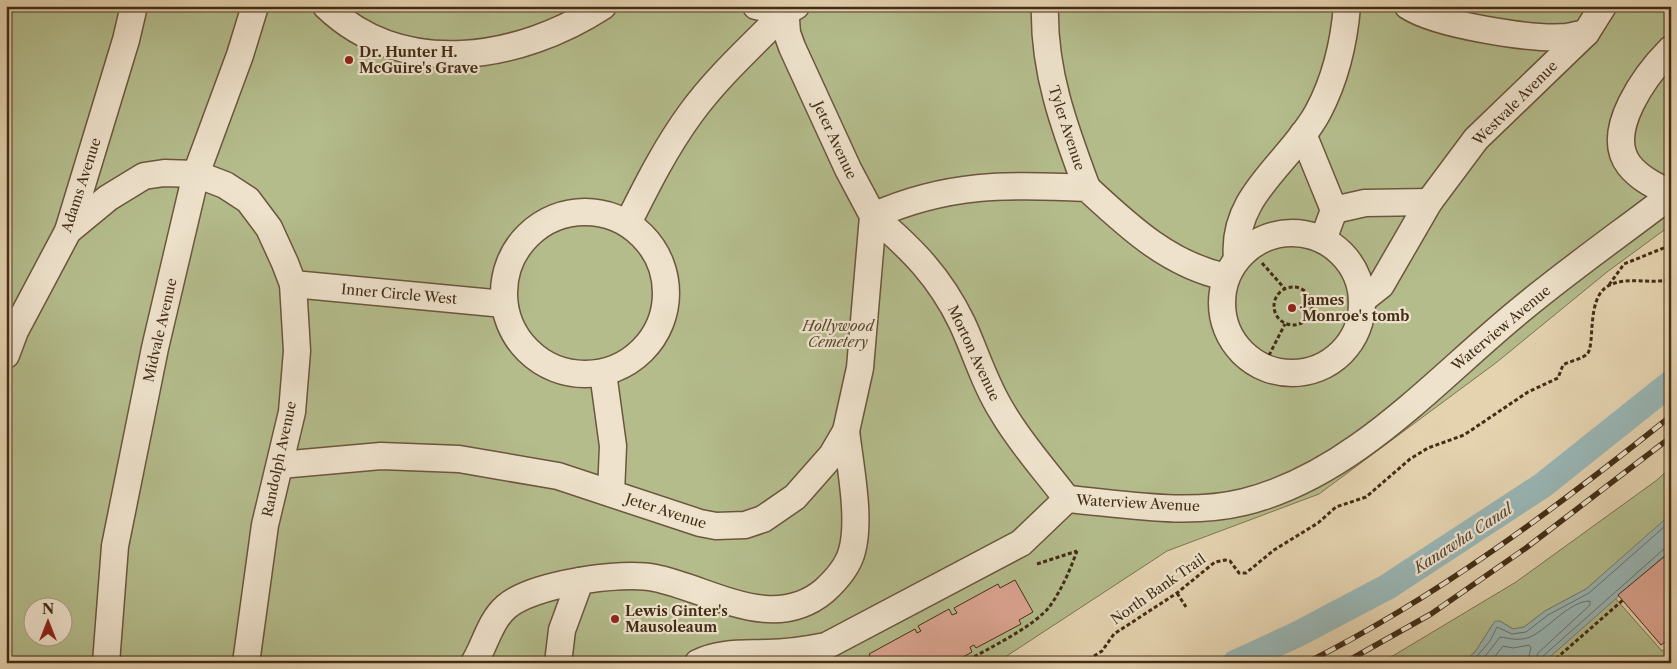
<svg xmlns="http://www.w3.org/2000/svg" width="1677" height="669" font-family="'Libre Caslon Text',serif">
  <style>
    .green { fill: #b4bc8c; stroke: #7c7451; fill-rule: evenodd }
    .water { fill: #99b6b5; stroke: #777f75 }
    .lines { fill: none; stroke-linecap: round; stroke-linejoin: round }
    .shore { stroke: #6e7266; stroke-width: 1 }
    .canal { stroke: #99b6b5; stroke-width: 26 }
    .building { fill: #dda592; stroke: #432d16 }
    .minor-casing { stroke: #6c563c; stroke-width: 29 }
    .path { stroke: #432d16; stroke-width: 3; stroke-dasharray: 4 2.5; stroke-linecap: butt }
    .minor { stroke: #eee2cc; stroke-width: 26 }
    .rail-casing { stroke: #432d16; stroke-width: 5.5 }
    .rail { stroke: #eee2cc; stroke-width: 4; stroke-dasharray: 11; stroke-linecap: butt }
    .poi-dot { fill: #8f2418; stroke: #eee2cc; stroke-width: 2 }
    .labels { text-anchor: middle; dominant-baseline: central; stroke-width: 4.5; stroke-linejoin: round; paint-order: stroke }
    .poi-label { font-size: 14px; font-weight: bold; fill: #432d16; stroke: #eee2cc; text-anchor: start }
    .street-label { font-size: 14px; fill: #432d16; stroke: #eee2cc }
    .park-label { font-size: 14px; font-style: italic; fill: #5a4a2e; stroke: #eee2cc }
    .water-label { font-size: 15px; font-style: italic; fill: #544836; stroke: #eee2cc }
  </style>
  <rect width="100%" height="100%" fill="#e5d3b0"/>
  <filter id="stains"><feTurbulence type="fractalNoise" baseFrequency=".004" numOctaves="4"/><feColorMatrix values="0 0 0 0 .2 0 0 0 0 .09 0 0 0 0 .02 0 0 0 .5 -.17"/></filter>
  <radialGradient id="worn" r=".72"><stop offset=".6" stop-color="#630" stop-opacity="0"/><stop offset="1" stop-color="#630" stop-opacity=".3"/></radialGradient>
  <g class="green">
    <path d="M6 6H1671V225L1607 272 1497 362 1319 494 1167 551 996 663H6ZM32 606H62V636H32Z"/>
    <path d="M1671 467V516L1586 589 1545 611 1524 627 1513 629 1500 621 1493 624 1475 652 1462 663H1381L1516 582 1657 480Z"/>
    <path d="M1615 598 1662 651 1671 646V663H1543Z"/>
  </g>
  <path class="water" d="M1671 514V550L1543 663H1462L1475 652 1495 621H1500L1513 629 1524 627 1545 611 1586 589Z"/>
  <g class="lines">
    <g class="shore">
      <path d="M1471 663 1490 641 1497 627 1512 634 1526 632 1548 615 1589 593 1671 521"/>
      <path d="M1480 663 1500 637C1509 638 1516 641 1527 638 1545 633 1568 601 1590 601V605L1538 653 1534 663"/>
      <path d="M1490 663 1503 646 1513 648 1529 645 1531 648 1527 663"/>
      <path d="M1540 663 1542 657 1665 548 1671 547"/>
    </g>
    <path class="canal" d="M1235 663 1298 634 1387 587 1543 485 1671 383"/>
  </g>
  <g class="building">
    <path d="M1671 551V643L1668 640 1661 645 1618 595Z"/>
    <path d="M1015 580 1033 612 1019 620 1021 624 976 648 974 645 970 647 972 652 952 663H939L938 661 935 663H863L871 658 869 654 915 629 917 633 921 631 918 626 949 609 952 615 957 613 954 608 998 584 1000 588Z"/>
  </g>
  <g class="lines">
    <defs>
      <g id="minor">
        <path d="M326 6C403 80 520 60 603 6"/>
        <path d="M756 6 785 12 796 6"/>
        <path d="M1045 6C1043 71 1065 129 1087 188"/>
        <path d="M1408 6C1437 25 1533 40 1567 37 1573 36 1580 34 1586 33"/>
        <path d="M1671 49C1647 73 1603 131 1629 165 1640 179 1656 186 1671 194"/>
        <path d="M1303 134 1334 210 1323 240"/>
        <path d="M1334 210 1365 203 1429 202"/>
        <circle cx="585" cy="293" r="81"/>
        <path d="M628 223C647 185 666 147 691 113 718 76 753 45 785 12"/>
        <path d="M68 231 108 198 144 176 164 173 196 174 225 185 248 200 269 228 285 263 293 284 297 351 292 412 265 525 246 663"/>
        <circle cx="1292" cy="303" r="70"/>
        <path d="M1237 258C1231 195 1291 162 1318 112 1335 80 1344 43 1347 6"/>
        <path d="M293 284 504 304"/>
        <path d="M1362 300 1381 285 1429 202 1476 139 1586 33 1603 6"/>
        <path d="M6 355 15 331 68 231 126 40 134 6"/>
        <path d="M603 373 613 446 611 493"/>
        <path d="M280 465 381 456 459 459 558 476 700 523 716 526 745 525 763 519 795 497 832 455 846 431 860 368 873 216 848 169 792 47 787 33 785 6"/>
        <path d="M1067 499C1046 471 1021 444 1003 413 985 385 976 353 962 323 940 277 911 248 873 216 947 183 1008 184 1087 188 1128 226 1169 265 1226 277"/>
        <path d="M106 663 115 546 155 348 196 174 240 55 255 6"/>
        <path d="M474 663C485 645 490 621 506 607 532 584 622 571 655 578 710 589 772 634 824 591 835 581 848 567 852 551 861 519 850 465 846 431"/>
        <path d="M558 663 562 630 580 581"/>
        <path d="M698 663C720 652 744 654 767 653 787 653 806 650 826 646L1021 543 1067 499C1125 504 1187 516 1244 502 1353 475 1434 381 1518 312 1567 271 1620 234 1671 195"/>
      </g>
    </defs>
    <use href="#minor" class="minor-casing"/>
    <g class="path">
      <path d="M1262 263 1285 289"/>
      <path d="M1609 285 1624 264 1671 245"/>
      <circle cx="1293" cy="306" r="19"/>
      <path d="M1312 304 1337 302"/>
      <path d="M1263 367 1285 324"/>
      <path d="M1037 564 1077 551"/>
      <path d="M1177 593 1186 607"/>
      <path d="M963 663C987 649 1034 627 1050 606 1062 589 1070 570 1077 551"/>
      <path d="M1083 663 1102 651 1114 634 1177 593 1215 562 1225 560 1230 561 1239 573H1246L1274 550 1318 523 1336 507 1366 497 1410 459 1428 448 1464 435 1528 392 1558 378 1563 365C1570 361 1582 359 1587 354 1596 346 1585 296 1610 285 1629 276 1651 285 1671 279"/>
      <path d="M1551 663 1623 600"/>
    </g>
    <use href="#minor" class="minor"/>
    <defs>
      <g id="rail">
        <path d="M1306 663C1438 597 1556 508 1671 416"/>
        <path d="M1344 663 1431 614 1526 548 1671 437"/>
      </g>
    </defs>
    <use href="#rail" class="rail-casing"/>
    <use href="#rail" class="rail"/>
  </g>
  <g class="poi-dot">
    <circle cx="349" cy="60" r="5"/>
    <circle cx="1292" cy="308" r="5"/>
    <circle cx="615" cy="619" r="5"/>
  </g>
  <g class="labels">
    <g class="poi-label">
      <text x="359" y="52">Dr. Hunter H.<tspan x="359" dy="16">McGuire's Grave</tspan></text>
      <text x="1302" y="300">James<tspan x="1302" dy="16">Monroe's tomb</tspan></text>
      <text x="625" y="611">Lewis Ginter's<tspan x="625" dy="16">Mausoleaum</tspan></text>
    </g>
    <g class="street-label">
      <text transform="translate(1515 103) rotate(-45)">Westvale Avenue</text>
      <text transform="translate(1067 128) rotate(72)">Tyler Avenue</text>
      <text transform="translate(835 140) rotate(65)">Jeter Avenue</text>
      <text transform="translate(81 185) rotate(-72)">Adams Avenue</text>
      <text transform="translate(399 294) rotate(5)">Inner Circle West</text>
      <text transform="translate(1501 328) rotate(-40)">Waterview Avenue</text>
      <text transform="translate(160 330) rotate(-77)">Midvale Avenue</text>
      <text transform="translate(974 353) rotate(65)">Morton Avenue</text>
      <text transform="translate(279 459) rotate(-78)">Randolph Avenue</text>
      <text transform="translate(1138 503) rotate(3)">Waterview Avenue</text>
      <text transform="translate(666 511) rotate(18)">Jeter Avenue</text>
      <text transform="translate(1158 589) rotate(-35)">North Bank Trail</text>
    </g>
    <g class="park-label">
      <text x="838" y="326">Hollywood<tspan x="838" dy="16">Cemetery</tspan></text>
    </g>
    <g class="water-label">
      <text transform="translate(1463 538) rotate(-33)">Kanawha Canal</text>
    </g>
  </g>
  <rect width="1677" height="669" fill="none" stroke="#e5d3b0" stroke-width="25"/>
  <rect x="8" y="8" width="1662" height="654" fill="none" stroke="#432d16" stroke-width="2.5"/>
  <rect x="12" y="12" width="1652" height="644" fill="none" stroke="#432d16"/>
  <g transform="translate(48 622)"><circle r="24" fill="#eee2cc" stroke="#aa9a83"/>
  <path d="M0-4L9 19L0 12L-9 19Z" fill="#8f2418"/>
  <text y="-8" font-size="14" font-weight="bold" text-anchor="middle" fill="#432d16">N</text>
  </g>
  <rect width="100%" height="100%" filter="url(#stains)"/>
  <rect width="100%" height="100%" fill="url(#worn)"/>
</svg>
